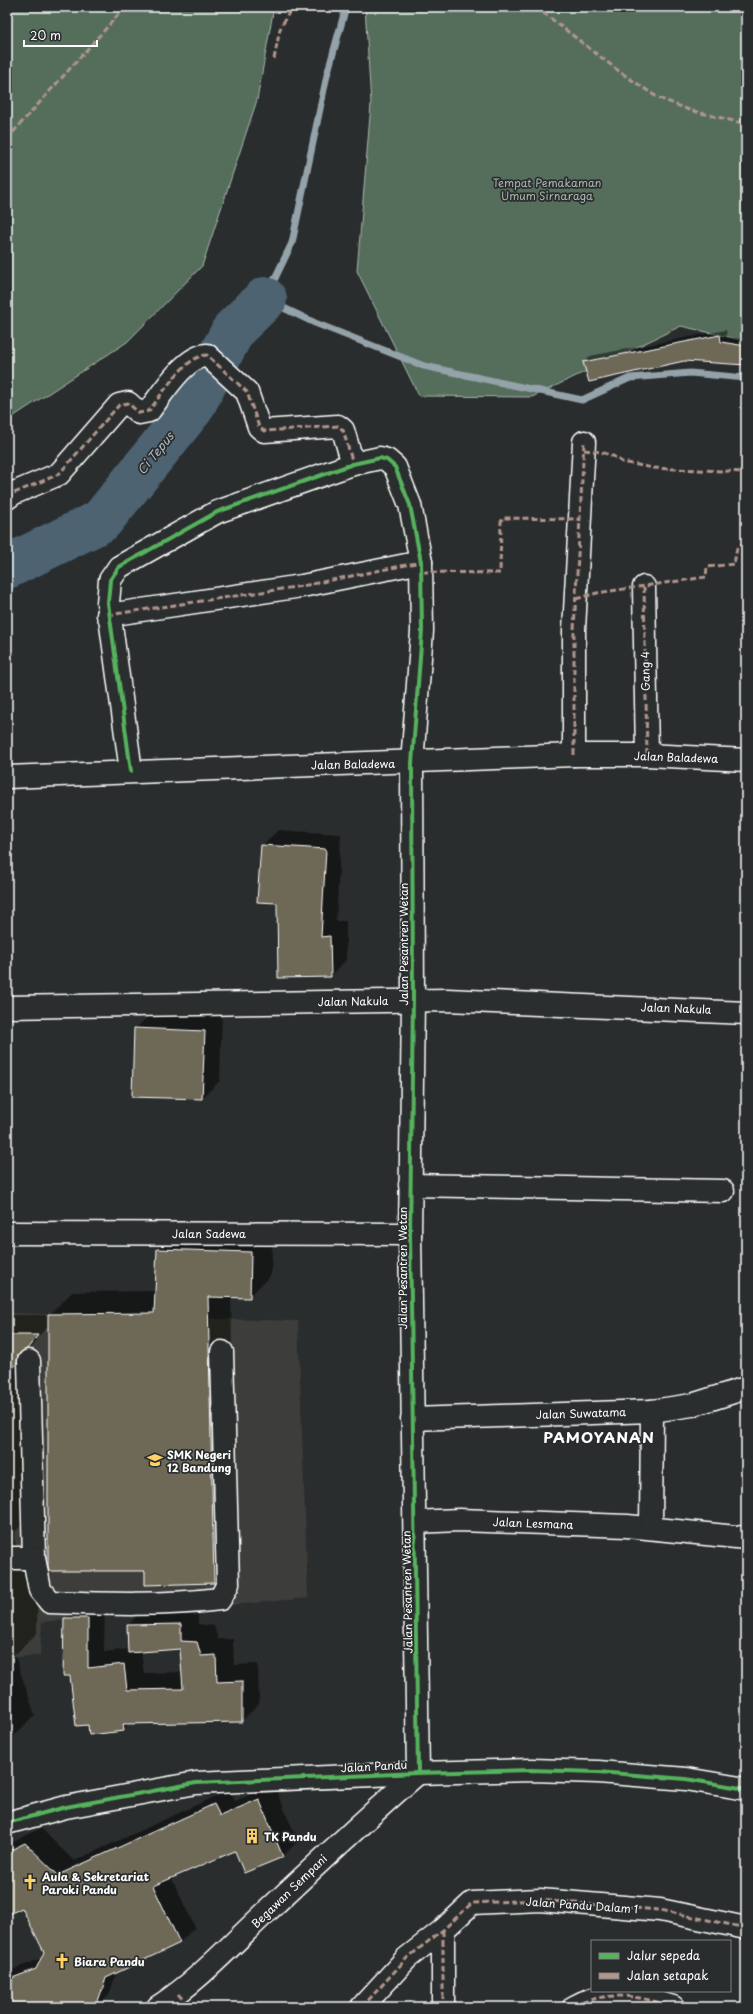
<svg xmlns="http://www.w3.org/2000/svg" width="753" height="2014" font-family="'Playpen Sans',sans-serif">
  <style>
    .built { fill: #3e3e3a }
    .green { fill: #556e5c; stroke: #aab6ae }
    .shadow { fill: #0007; fill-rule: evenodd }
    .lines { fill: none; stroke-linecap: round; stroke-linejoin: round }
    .stream { stroke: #94a2aa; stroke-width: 7 }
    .river { stroke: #4d6472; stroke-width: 44 }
    .building { fill: #6e6757; stroke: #fff }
    .minor-casing { stroke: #fff; stroke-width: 25 }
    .minor { stroke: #2a2d2e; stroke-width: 22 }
    .quiet { stroke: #b2968c; stroke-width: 3; stroke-dasharray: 6 3; stroke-linecap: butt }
    .cycleway-casing { stroke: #2a2d2e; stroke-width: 6 }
    .cycleway { stroke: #56b35d; stroke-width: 4 }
    .labels { text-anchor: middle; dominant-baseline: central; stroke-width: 3.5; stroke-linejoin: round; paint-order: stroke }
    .park-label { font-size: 11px; fill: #aab6ae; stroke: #2a2d2e }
    .street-label { font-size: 11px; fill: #fff; stroke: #2a2d2e }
    .poi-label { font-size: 11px; font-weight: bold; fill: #fff; stroke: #2a2d2e; text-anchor: start }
    .water-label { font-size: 12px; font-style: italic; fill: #afb9c0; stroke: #2a2d2e }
    .district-label { font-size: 15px; font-weight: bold; letter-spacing: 1px; fill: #fff; stroke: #2a2d2e }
  </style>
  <rect width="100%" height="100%" fill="#2a2d2e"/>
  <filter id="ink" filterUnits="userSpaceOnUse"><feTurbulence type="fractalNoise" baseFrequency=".025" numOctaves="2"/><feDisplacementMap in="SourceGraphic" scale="8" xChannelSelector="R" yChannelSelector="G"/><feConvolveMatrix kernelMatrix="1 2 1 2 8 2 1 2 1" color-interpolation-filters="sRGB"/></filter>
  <g filter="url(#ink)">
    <path class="built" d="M7 1313 298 1321 308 1598 42 1622 40 1655 7 1658Z"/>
    <g class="green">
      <path d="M7 7H274L257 100 202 266 127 342 11 418H7Z"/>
      <path d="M365 7H746V341L681 326 532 397 419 396 357 271 371 104Z"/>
    </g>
    <g class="shadow">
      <path d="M726 330 727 337 746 339V364L684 360 585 362 590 356Z"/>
      <path d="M278 830 341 834 336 921H346V960L331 976 278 902 262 846Z"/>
      <path d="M153 1011 222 1013 220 1081 202 1098 133 1096 135 1029Z"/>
      <path d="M180 1227 273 1230 271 1275 249 1297 231 1296 236 1560 214 1582 146 1570 49 1325 37 1338 36 1342 20 1363 21 1526 15 1532 14 1538 16 1545 38 1564 37 1633 17 1653H14L35 1715 15 1735 7 1738V1315H49L72 1292 156 1291 158 1249Z"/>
      <path d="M82 1602H105L104 1652 128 1649V1625L145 1608 198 1607V1624L214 1626 218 1639H233L234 1665 258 1664 259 1704 242 1721 130 1723 123 1730 88 1724 65 1619ZM181 1648 183 1672 144 1673 141 1651Z"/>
      <path d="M274 1785 298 1841 283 1856 245 1872 235 1849 171 1877 195 1927 180 1942 117 1972 109 1995 97 2007H7V1972L42 1958 45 1952 22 1907 7 1914V1845L41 1828 74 1861 229 1790 235 1801Z"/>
    </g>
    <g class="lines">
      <path class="stream" d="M346 7 327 75 292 243 265 299 315 323 424 366 582 400 630 378 690 373 746 378"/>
      <path class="river" d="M7 567 101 521 192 408 234 329 265 299"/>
    </g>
    <g class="building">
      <path d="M720 335 721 342 746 346V365L684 361 589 382 583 362Z"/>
      <path d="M261 845 326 849 321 937 330 936 331 977 278 978 277 903 257 902Z"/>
      <path d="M134 1028 205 1031 202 1099 132 1097Z"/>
      <path d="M157 1249 251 1252 250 1298 208 1297 214 1583 145 1585V1571H49L48 1566V1314L154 1313Z"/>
      <path d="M7 1335H38L27 1349 18 1355 17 1363 7 1375Z"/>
      <path d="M64 1618H88V1668L124 1664 127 1690 183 1689 180 1649 128 1653 127 1625 181 1624V1641L197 1642 201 1656 216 1655 217 1682 242 1681V1722L123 1724 124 1731 89 1735 88 1725 76 1726 70 1676H63Z"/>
      <path d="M259 1799 283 1857 244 1873 235 1851 153 1886 180 1943 106 1978 96 2007H7V1980L36 1969 44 1952 22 1908 7 1915V1852L25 1843 58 1875 214 1804 220 1816Z"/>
    </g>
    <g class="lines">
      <defs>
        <g id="minor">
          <path d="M7 498 14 493 59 474 119 405 128 403 139 413 149 411C162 394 185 356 207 355L247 392 259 427 264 431 338 426 343 430 353 464"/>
          <path d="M644 587 647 755"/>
          <path d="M108 615 302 586 421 562"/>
          <path d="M574 755V630L584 442"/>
          <path d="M131 771 108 603 110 580 119 567 217 512 353 464 380 458 387 460 395 467 410 505 421 562 422 631 412 763 413 1000 410 1234 418 1773"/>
          <path d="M7 777 574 755H647L746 760"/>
          <path d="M7 1007 447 1000 746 1013"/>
          <path d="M410 1185 723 1191"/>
          <path d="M7 1233 410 1234"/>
          <path d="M29 1361 34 1558 40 1590 50 1602C107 1604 163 1606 220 1599L228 1584 222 1352"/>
          <path d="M412 1419 652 1411 692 1405 746 1388"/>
          <path d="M415 1522 459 1520 627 1526 746 1538"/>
          <path d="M651 1528 652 1411"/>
          <path d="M7 1558H34"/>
          <path d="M7 1823 66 1807 196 1783 418 1773 531 1770 598 1772 686 1779 746 1789"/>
          <path d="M443 1930V2007"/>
          <path d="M158 2007C198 1981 229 1947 263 1915 314 1867 365 1819 418 1773"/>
          <path d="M362 2007 407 1958 443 1930 472 1903 540 1900 660 1910 746 1928"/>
          <path d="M574 2007C605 1989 641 1996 673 2007"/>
        </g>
      </defs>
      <use href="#minor" class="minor-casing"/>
      <use href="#minor" class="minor"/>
      <g class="quiet">
        <path d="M536 7 620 72 657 97 689 110 746 124"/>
        <path d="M274 59 280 29 292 7"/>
        <path d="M7 139 125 7"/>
        <path d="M584 450 601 452 613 456 622 462 653 468 746 472"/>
        <path d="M7 498 14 493 59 474 119 405 128 403 139 413 149 411C162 394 185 356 207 355L247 392 259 427 264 431 338 426 343 430 353 464"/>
        <path d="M422 572 500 573 501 522 503 518 579 519"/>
        <path d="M644 587 647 755"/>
        <path d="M576 599 597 593 706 577 707 567 734 564 737 548 746 543"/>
        <path d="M108 615 302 586 421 562"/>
        <path d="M574 755V630L584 442"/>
        <path d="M443 1930V2007"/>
        <path d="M178 1994 190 2007"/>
        <path d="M362 2007 407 1958 443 1930 472 1903 540 1900 660 1910 746 1928"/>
        <path d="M574 2007C605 1989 641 1996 673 2007"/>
      </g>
      <defs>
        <g id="cycleway">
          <path d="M131 771 108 603 110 580 119 567 217 512 353 464 380 458 387 460 395 467 410 505 421 562 422 631 412 763 413 1000 410 1234 418 1773"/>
          <path d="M7 1823 66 1807 196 1783 418 1773 531 1770 598 1772 686 1779 746 1789"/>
        </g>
      </defs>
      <use href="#cycleway" class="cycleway-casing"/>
      <use href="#cycleway" class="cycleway"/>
    </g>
  </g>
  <defs>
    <symbol id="school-bare" viewBox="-9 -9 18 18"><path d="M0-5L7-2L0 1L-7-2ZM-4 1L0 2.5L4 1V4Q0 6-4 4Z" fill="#ffd166" stroke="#2a2d2e" stroke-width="2.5" paint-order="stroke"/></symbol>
    <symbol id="building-bare" viewBox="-9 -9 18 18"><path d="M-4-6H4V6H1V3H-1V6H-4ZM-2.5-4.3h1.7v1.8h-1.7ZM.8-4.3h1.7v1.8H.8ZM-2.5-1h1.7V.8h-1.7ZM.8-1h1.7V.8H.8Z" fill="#ffd166" stroke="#2a2d2e" stroke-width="2.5" paint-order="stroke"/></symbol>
    <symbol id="church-bare" viewBox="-9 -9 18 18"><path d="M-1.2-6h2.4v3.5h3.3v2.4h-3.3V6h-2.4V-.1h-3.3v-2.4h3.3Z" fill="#ffd166" stroke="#2a2d2e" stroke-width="2.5" paint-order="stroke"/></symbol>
  </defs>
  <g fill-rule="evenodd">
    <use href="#school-bare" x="144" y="1449" width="22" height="22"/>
    <use href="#building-bare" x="241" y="1825" width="22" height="22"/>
    <use href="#church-bare" x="19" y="1871" width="22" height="22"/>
    <use href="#church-bare" x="51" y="1950" width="22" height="22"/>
  </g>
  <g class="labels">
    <g class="park-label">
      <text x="547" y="182">Tempat Pemakaman<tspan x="547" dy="13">Umum Sirnaraga</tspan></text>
    </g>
    <g class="street-label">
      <text transform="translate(645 671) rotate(-91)">Gang 4</text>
      <text transform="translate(676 757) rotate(2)">Jalan Baladewa</text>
      <text transform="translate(353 764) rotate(-1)">Jalan Baladewa</text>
      <text transform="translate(403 944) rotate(-90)">Jalan Pesantren Wetan</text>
      <text transform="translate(353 1001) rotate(-1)">Jalan Nakula</text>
      <text transform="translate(676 1008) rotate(2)">Jalan Nakula</text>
      <text x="209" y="1233">Jalan Sadewa</text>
      <text transform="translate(402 1268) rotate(-90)">Jalan Pesantren Wetan</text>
      <text transform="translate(581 1413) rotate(-2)">Jalan Suwatama</text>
      <text transform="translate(533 1523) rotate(2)">Jalan Lesmana</text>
      <text transform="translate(407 1592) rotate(-91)">Jalan Pesantren Wetan</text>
      <text transform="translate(374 1766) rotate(-3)">Jalan Pandu</text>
      <text transform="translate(289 1891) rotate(-44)">Begawan Sempani</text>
      <text transform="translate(582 1905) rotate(4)">Jalan Pandu Dalam 1</text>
    </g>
    <g class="poi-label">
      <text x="167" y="1454">SMK Negeri<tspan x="167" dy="13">12 Bandung</tspan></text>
      <text x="264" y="1836">TK Pandu</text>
      <text x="42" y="1876">Aula &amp; Sekretariat<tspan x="42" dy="13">Paroki Pandu</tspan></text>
      <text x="74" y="1961">Biara Pandu</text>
    </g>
    <g class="water-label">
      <text transform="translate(155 453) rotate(-51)">Ci Tepus</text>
    </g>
    <g class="district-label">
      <text x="599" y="1436">PAMOYANAN</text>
    </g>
  </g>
  <rect width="753" height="2014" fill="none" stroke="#2a2d2e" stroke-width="24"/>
  <rect x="12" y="12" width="729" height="1990" fill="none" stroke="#fff" stroke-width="1.5" filter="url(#ink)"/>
  <rect x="591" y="1940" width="140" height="52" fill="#2a2d2e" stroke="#7f8182"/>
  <rect x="599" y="1953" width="20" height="6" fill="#56b35d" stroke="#7f8182"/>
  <text x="627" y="1960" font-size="12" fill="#ffffff">Jalur sepeda</text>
  <rect x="599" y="1973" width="20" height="6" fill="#b2968c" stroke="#7f8182"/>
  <text x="627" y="1980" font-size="12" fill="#ffffff">Jalan setapak</text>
  <path d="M24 40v6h73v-6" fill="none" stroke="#ffffff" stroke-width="2"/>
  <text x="30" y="40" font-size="12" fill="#ffffff" stroke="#2a2d2e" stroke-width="3" paint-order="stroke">20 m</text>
</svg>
